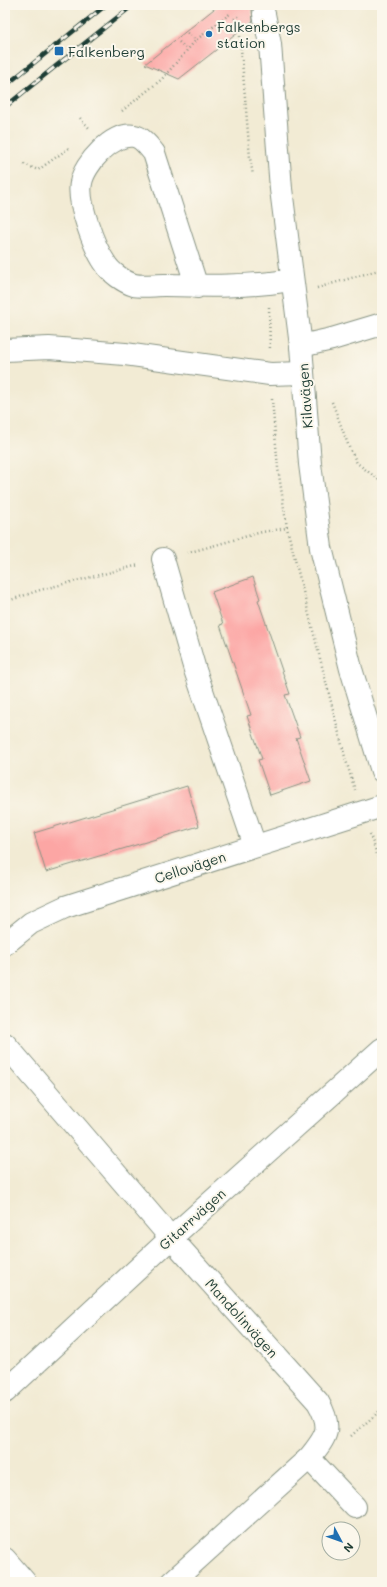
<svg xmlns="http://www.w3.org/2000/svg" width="387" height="1587" font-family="Mali,sans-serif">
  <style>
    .building { fill: #fca6a4 }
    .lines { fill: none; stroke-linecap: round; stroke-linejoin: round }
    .minor-casing { stroke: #889484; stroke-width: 24 }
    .path { stroke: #889484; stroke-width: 2.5; stroke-dasharray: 1 3; stroke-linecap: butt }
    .minor { stroke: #fff; stroke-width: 22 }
    .rail-casing { stroke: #1f3d34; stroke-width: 4.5 }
    .rail { stroke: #fbf7ec; stroke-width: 3; stroke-dasharray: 9; stroke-linecap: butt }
    .poi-dot { fill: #1f6fb2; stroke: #fbf7ec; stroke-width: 1.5 }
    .labels { text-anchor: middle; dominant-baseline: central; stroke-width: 4; stroke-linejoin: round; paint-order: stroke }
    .poi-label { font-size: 14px; fill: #1f3d34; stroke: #fbf7ec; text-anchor: start }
    .street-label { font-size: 14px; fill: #1f3d34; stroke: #fbf7ec }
  </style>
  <rect width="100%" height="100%" fill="#fbf7ec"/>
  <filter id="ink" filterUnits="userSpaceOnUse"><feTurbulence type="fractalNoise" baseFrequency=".025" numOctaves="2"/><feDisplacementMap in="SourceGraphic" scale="8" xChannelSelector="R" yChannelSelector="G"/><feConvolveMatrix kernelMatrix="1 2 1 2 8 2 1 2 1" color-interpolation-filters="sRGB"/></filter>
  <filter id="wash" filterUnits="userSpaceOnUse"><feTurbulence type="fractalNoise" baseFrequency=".012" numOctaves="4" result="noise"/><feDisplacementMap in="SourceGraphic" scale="16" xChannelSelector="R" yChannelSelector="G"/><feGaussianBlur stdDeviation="0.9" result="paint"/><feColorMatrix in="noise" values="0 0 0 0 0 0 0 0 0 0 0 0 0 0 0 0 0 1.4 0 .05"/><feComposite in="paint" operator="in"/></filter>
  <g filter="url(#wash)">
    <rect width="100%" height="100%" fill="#f2ebd4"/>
    <g id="blocks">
      <g class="building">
        <path d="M219 5H255L252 10 253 21 179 79 145 64Z"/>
        <path d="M253 577 260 599 258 600 290 694 285 695 300 737 296 738 311 781 270 795 258 760 262 759 247 716 251 715 220 625 223 624 212 592Z"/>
        <path d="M187 786 199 826 46 872 34 833Z"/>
      </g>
    </g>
  </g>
  <g filter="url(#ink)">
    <use href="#blocks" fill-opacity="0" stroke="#889484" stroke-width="1"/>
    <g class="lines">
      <defs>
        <g id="minor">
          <path d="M264 14 270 44 281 189 301 346 310 464 321 548 351 669 382 771"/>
          <path d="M197 287 154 153C149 147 142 137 134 136 113 132 84 164 81 183 77 202 94 247 105 263 110 272 124 282 134 285 142 287 155 285 164 285 207 286 249 287 292 280"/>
          <path d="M301 346 332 339 382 324"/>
          <path d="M5 350 49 348 125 354 270 374 303 373"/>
          <path d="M163 559 195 670 255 846"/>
          <path d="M5 944 31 923 65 907 382 806"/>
          <path d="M5 1044 171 1238 318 1402C333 1428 327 1436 309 1458L172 1582"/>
          <path d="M5 1392 171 1238 382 1049"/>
          <path d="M309 1458 355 1507"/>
          <path d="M5 1559 25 1582"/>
        </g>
      </defs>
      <use href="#minor" class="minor-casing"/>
      <g class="path">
        <path d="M234 19 240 16"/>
        <path d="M187 33 196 40"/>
        <path d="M240 36 250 158 253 175"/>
        <path d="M179 42 188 50"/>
        <path d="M122 111 162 79 196 40 231 13"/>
        <path d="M80 118 89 128"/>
        <path d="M24 164 38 170 69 148"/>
        <path d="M317 288 382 269"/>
        <path d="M269 307 270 350"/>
        <path d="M272 399 278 468 287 528 345 757 355 790"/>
        <path d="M332 402 349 447 357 463 379 480 382 479"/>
        <path d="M187 553 262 532 287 528"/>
        <path d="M5 602 40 590 139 565"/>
        <path d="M370 834 382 869"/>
        <path d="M351 1436 382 1409"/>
      </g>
      <use href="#minor" class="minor"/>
      <defs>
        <g id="rail">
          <path d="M5 86 106 5"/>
          <path d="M5 107 56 66 133 5"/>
        </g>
      </defs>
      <use href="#rail" class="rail-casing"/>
      <use href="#rail" class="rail"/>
    </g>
  </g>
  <g class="poi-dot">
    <circle cx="209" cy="34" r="4"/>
    <rect x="54" y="46" width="10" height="10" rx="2"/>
  </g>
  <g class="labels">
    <g class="poi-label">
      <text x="217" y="26">Falkenbergs<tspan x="217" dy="16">station</tspan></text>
      <text x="68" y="51">Falkenberg</text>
    </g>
    <g class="street-label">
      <text transform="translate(305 396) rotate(-94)">Kilavägen</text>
      <text transform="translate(190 867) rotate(-18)">Cellovägen</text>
      <text transform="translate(192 1219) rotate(-42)">Gitarrvägen</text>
      <text transform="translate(242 1318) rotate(48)">Mandolinvägen</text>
    </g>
  </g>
  <rect width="387" height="1587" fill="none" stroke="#fbf7ec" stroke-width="20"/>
  <g transform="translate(341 1541) rotate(131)"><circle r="19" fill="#fbf7ec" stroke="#a3ada2"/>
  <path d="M0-3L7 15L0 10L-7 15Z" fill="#1f6fb2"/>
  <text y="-6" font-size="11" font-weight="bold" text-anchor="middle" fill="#1f3d34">N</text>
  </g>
</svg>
